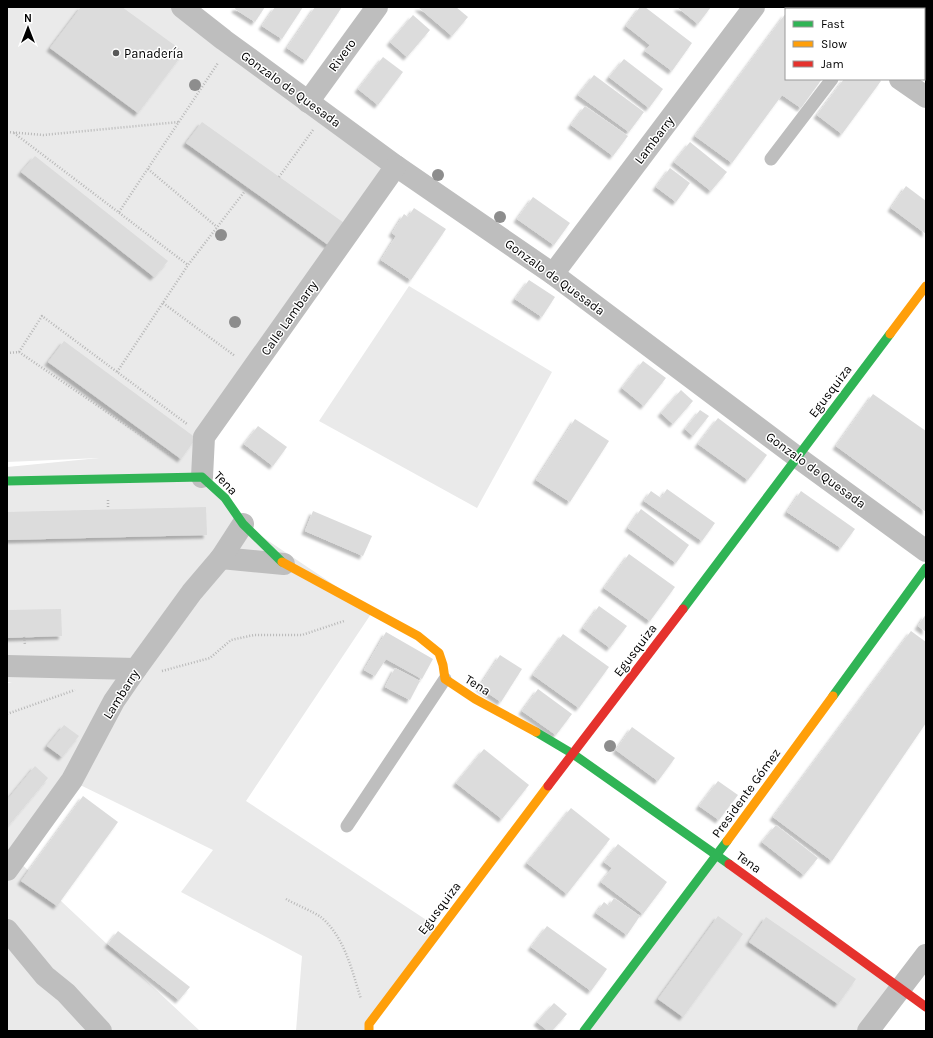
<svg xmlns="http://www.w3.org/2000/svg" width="933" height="1038" font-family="Karla,sans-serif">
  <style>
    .green { fill: #eaeaea }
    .building { fill: #dcdcdc; filter: url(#shadow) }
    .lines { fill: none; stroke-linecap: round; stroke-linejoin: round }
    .path { stroke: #b8b8b8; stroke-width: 2.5; stroke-dasharray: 1 2; stroke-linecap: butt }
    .lane { stroke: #bebebe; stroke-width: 13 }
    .street { stroke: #bebebe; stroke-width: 22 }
    .fast { stroke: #30b455; stroke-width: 9 }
    .slow { stroke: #ff9f0a; stroke-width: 9 }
    .jam { stroke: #e5322d; stroke-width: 9 }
    .tree { fill: #8d8d8d }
    .poi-dot { fill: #595959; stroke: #fff; stroke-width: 1.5 }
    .labels { text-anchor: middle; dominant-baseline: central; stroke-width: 3; stroke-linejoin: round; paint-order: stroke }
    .poi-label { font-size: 13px; fill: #000; stroke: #fff; text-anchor: start }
    .street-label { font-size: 13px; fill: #000; stroke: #fff }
  </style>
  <defs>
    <filter id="shadow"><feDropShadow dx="-3.5" dy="3.5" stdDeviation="1" flood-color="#0004"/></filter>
  </defs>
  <rect width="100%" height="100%" fill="#fff"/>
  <g class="green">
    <path d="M7 7H184L396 166 204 437 202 477 243 524 373 611 246 801 440 929 369 1031H296L302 956 181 892 213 850 72 781 15 858 200 1031H7V683L12 682H7V467L99 458 7 462Z"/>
    <path d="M409 286 552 372 477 508 319 421Z"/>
    <path d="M720 857 902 984 870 1031H584Z"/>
  </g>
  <g class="building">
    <path d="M81 7H122L184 52 138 113 50 48Z"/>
    <path d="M236 7H265L255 22 235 9Z"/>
    <path d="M275 7H303L282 39 262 26Z"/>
    <path d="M315 7H342L306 61 287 48Z"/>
    <path d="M418 7H456L468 17 452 36Z"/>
    <path d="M640 7H645L692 43 672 71 645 51 650 45 626 26Z"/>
    <path d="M677 7H711L698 24Z"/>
    <path d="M786 13V79H822L801 108 782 95 732 163 695 136Z"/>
    <path d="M413 15 430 30 407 57 390 42Z"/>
    <path d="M383 57 403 72 378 105 358 89Z"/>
    <path d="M624 59 663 89 649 108 609 77Z"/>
    <path d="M594 75 644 112 629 132 578 95Z"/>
    <path d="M844 79H879L881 81 842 134 817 115Z"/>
    <path d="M585 106 628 136 613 156 571 125Z"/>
    <path d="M202 122 347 225 331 247 186 143Z"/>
    <path d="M690 142 727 172 711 191 674 162Z"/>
    <path d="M35 156 168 261 154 277 21 172Z"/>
    <path d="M670 168 690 183 676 202 656 187Z"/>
    <path d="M906 186 926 201V234L891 208Z"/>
    <path d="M533 197 570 223 554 245 517 219Z"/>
    <path d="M414 208 446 229 411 280 381 260 396 236 392 233 404 214 408 217Z"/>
    <path d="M529 280 555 297 542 317 515 299Z"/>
    <path d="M64 341 196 438 181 459 48 362Z"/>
    <path d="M643 361 666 378 644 406 622 388Z"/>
    <path d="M681 390 693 401 673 424 661 413Z"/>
    <path d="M873 394 926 431V512L836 446Z"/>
    <path d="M700 410 709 416 693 436 685 429Z"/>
    <path d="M718 418 767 455 748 480 698 444Z"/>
    <path d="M575 419 609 441 570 502 536 480Z"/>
    <path d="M258 426 287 447 273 466 244 444Z"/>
    <path d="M667 489 715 523 702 541 644 501 651 491 661 498Z"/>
    <path d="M801 491 855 529 841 548 787 512Z"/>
    <path d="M206 507 207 535 7 540V512Z"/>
    <path d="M641 509 689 545 676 563 628 528Z"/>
    <path d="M313 511 372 536 363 556 305 531Z"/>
    <path d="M629 554 675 587 650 621 604 588Z"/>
    <path d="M599 606 627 626 610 648 583 628Z"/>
    <path d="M61 609 62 636 7 638V610Z"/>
    <path d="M926 614V632L918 626Z"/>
    <path d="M911 631 926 642V723L832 861 773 817Z"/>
    <path d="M386 632 433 659 422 679 386 659 375 676 364 670Z"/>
    <path d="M563 634 609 667 579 708 533 675Z"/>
    <path d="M500 655 522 669 501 702 479 687Z"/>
    <path d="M395 668 420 681 410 700 385 687Z"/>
    <path d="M538 689 572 714 556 735 522 711Z"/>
    <path d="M64 725 79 736 62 757 47 746Z"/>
    <path d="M632 727 675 758 658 781 616 750Z"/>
    <path d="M484 749 529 785 502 819 456 783Z"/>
    <path d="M35 766 48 778 8 826 7 825V800Z"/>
    <path d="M718 781 738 795 719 820 699 806Z"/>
    <path d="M83 796 118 822 57 906 21 881Z"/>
    <path d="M571 808 610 839 567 894 527 863Z"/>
    <path d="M776 825 818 858 804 875 762 842Z"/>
    <path d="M618 844 667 882 643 914 601 882 612 868 604 862Z"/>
    <path d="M614 898 640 916 627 935 596 913 604 902 609 906Z"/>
    <path d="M718 916 743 934 683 1017 658 999Z"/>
    <path d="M766 917 856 979 838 1004 749 942Z"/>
    <path d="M547 926 607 969 591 991 531 947Z"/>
    <path d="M118 931 190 987 179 1000 108 944Z"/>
    <path d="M554 1003 567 1014 552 1031H548L537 1022Z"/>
  </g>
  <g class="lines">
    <g class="path">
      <path d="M7 132 43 135 179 122"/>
      <path d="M14 133 188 265"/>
      <path d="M148 169 217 227"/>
      <path d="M279 177 313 130"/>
      <path d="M119 212 218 63"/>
      <path d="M163 303 235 356"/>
      <path d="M19 352 42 316 187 424"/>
      <path d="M7 353 19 352 170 455"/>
      <path d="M117 372 188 265 248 187"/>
      <path d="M108 500V509"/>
      <path d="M24 637 25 645"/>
      <path d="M162 671 210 658 231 640 254 635H302L344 621"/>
      <path d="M7 714 75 690"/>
      <path d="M286 899C296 905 313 911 322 918 345 938 352 971 361 999"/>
    </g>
    <g class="lane">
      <path d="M771 159 832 79"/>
      <path d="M347 826 445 679"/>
    </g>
    <g class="street">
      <path d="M182 7 224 40 396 166 553 274 797 457 926 551"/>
      <path d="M798 7 800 9"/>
      <path d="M900 79 926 97"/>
      <path d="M308 102 377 7"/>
      <path d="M553 274 754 7"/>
      <path d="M202 477 204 437 396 166"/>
      <path d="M221 558 284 564"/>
      <path d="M7 666 136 669"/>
      <path d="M7 870 72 780 114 701 136 669 192 592 221 558 243 524"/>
      <path d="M7 930 45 976 66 993 101 1031"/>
      <path d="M868 1031 926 955"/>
    </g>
    <g class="fast">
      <path d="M7 481 202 477 225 498 243 524 282 562"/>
      <path d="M683 609 890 334"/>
      <path d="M833 696 926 568"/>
      <path d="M536 732 573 754 729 864"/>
      <path d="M584 1031 727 841"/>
    </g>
    <g class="slow">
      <path d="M890 334 926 286"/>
      <path d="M282 562 418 636 439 653 443 665 445 679 475 699 536 732"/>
      <path d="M727 841 833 696"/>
      <path d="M369 1031V1024L548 786"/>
    </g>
    <g class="jam">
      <path d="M548 786 683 609"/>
      <path d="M729 864 926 1007"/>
    </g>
  </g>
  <g class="tree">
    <circle cx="195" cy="85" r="6"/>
    <circle cx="438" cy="175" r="6"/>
    <circle cx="500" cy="217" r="6"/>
    <circle cx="221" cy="235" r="6"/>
    <circle cx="235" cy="322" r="6"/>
    <circle cx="610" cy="746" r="6"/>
  </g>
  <circle class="poi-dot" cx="116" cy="53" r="4"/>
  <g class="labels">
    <g class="poi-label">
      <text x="124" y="53">Panadería</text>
    </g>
    <g class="street-label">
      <text transform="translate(342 55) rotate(-54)">Rivero</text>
      <text transform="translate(291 89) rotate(36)">Gonzalo de Quesada</text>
      <text transform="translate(654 140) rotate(-53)">Lambarry</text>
      <text transform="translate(555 277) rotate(36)">Gonzalo de Quesada</text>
      <text transform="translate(289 318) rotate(-55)">Calle Lambarry</text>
      <text transform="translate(830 391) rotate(-53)">Egusquiza</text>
      <text transform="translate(816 470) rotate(36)">Gonzalo de Quesada</text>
      <text transform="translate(226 483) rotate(46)">Tena</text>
      <text transform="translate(635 650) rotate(-53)">Egusquiza</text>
      <text transform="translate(478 685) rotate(32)">Tena</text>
      <text transform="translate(121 694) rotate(-58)">Lambarry</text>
      <text transform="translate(746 793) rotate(-54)">Presidente Gómez</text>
      <text transform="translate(749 862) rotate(36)">Tena</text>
      <text transform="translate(439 908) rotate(-53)">Egusquiza</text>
    </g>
  </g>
  <rect width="933" height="1038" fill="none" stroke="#000000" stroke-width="16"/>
  <rect x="785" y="8" width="140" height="72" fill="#ffffff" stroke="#999999"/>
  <rect x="793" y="21" width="20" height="6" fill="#30b455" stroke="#999999"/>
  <text x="821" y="28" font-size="12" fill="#000000">Fast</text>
  <rect x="793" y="41" width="20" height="6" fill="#ff9f0a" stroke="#999999"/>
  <text x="821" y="48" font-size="12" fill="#000000">Slow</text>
  <rect x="793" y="61" width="20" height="6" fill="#e5322d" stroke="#999999"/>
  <text x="821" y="68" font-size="12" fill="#000000">Jam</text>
  <g transform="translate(28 28)" stroke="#ffffff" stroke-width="3" paint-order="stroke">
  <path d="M0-3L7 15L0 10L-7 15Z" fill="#000000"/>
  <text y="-6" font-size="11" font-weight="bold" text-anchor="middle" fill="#000000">N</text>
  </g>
</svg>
